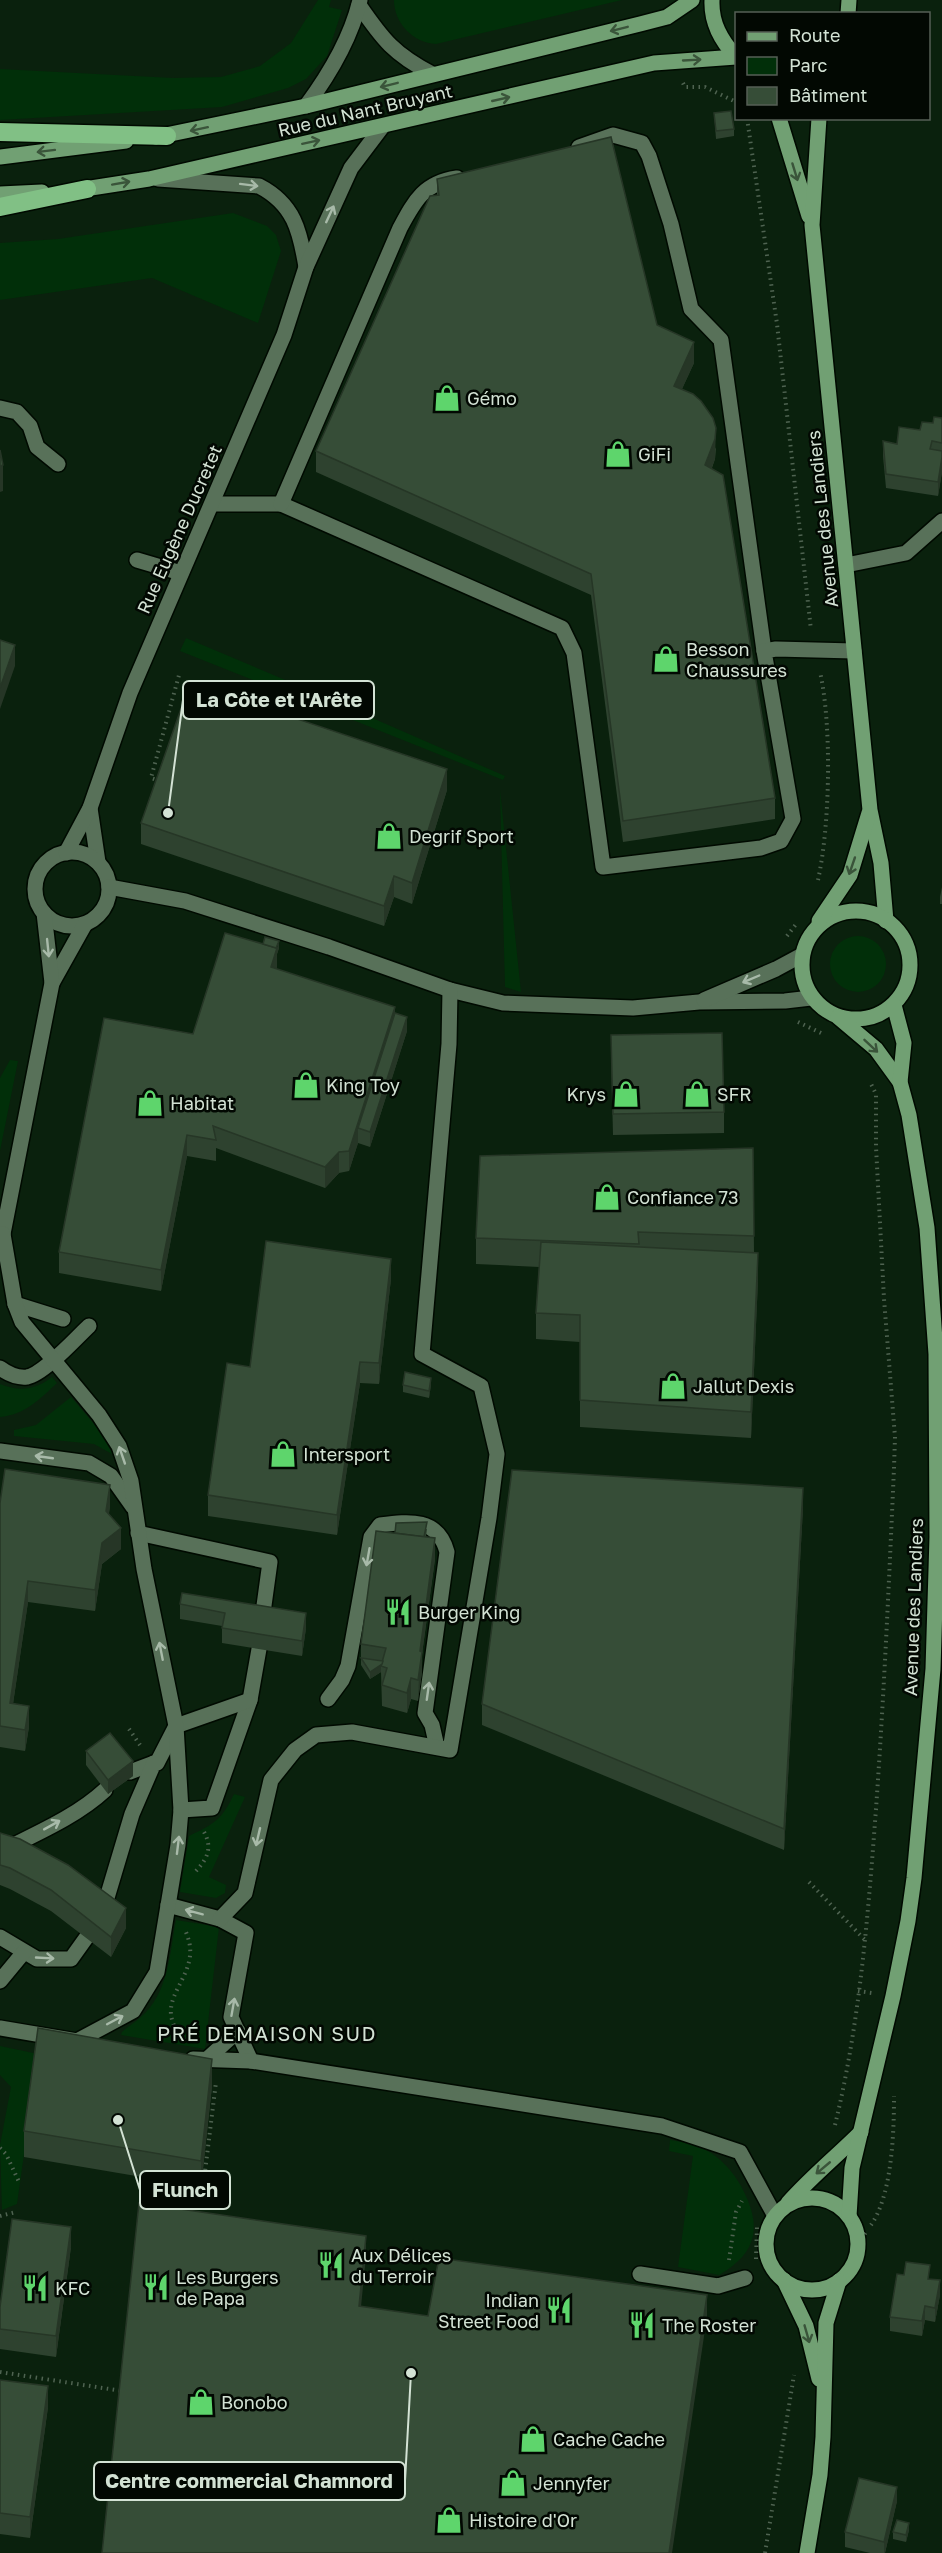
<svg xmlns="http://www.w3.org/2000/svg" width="942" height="2553" font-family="'Golos Text',sans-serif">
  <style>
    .green { fill: #012f09 }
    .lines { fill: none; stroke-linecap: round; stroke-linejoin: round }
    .minor-casing { stroke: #000a00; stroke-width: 18 }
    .major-casing { stroke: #000a00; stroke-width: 18 }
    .highway-casing { stroke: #000a00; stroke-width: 21 }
    .path { stroke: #4f6351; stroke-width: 4; stroke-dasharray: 1.5 4.5; stroke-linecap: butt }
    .minor { stroke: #587159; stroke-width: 15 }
    .major { stroke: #71a073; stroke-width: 15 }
    .highway { stroke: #81c085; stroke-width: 18 }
    .wall { fill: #2e422f }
    .shaded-wall { fill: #263626 }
    .building { fill: #364d37; stroke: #263626; stroke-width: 1.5 }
    .oneway { stroke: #3a543a }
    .oneway2 { stroke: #a8baa9 }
    .labels { text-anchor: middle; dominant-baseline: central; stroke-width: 5; stroke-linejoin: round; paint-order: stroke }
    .street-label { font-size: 18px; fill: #d3e2d4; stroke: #020802 }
    .poi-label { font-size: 18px; fill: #d3e2d4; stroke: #020802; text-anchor: start }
    .neighbourhood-label { font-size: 20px; letter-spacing: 1.5px; fill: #d3e2d4; stroke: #020802 }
    .leader { fill: none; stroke: #d3e2d4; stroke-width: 2 }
    .callout-dot { fill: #d3e2d4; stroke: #020802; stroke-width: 2 }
    .callout { fill: #020802; stroke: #d3e2d4; stroke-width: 2 }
    .callout-label { font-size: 20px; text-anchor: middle; font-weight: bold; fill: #d3e2d4 }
  </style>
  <rect width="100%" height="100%" fill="#0a210d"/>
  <g class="green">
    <path d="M318 0H331L329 7 342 10 327 56 306 79 288 88 222 107 0 120V69L173 78 221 77 260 66 291 43Z"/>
    <path d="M394 0H622L436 44C413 43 394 23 394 0Z"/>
    <path d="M233 213 267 226 276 235 281 251 258 323 152 278 0 300V243L58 239Z"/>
    <path d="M186 638 290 682 505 776 503 780 180 651Z"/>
    <path d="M500 790 521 992 505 987Z"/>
    <circle cx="858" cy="964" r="28"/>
    <path d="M10 1060 18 1061 0 1151V1078Z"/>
    <path d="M52 1377 57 1383C40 1399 25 1415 0 1417V1384C20 1392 35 1390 52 1377Z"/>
    <path d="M71 1397 105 1437 112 1454 94 1444 14 1436V1430L36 1425Z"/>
    <path d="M234 1794 245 1797 209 1877 226 1885 225 1893 216 1898 180 1892 189 1836C214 1824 222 1820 234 1794Z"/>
    <path d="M176 1920 219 1927 205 2049 121 2035 122 2032C128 2026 135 2023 141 2017 168 1994 170 1953 176 1920Z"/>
    <path d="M0 2046 38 2054 17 2204 2 2210 0 2145 11 2087 0 2075Z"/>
    <path d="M670 2140C682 2142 695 2144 706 2150 721 2158 733 2172 741 2186 762 2225 759 2252 719 2275L678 2267 693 2156 669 2151Z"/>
  </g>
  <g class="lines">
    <defs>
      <g id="minor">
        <path d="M359 5C383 40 394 54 432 74"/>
        <path d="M306 106C329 75 351 38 360 0"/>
        <path d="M579 147 613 135 642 143 649 156 671 224 691 309 721 340 764 651"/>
        <path d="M158 179 259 186C294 204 300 231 306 267"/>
        <path d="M0 408 17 412 30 426 37 447 58 464"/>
        <path d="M212 504H281L562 628 574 653 603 867 761 848 781 841 793 819 764 651 776 649 854 651"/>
        <path d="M281 504 400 228C415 200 424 183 457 178"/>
        <path d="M137 560 181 573"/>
        <path d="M846 565 906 553 942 521"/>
        <path d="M90 808 98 862"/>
        <circle cx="72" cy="889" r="37"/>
        <path d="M66 853 90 808 130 693 284 335 306 267 351 168 382 127"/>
        <path d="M109 887 185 901 329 947 450 990 503 1003 633 1008 699 1002 785 1001 811 998"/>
        <path d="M52 983 85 924"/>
        <path d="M704 1000 776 969 802 955"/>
        <path d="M1 1244 52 983 44 913"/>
        <path d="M15 1304 63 1319"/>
        <path d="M0 1368C8 1374 17 1378 27 1377 44 1374 76 1338 89 1326"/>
        <path d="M0 1451 89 1463 111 1476 133 1507"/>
        <path d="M138 1533 270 1562 262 1620"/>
        <path d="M328 1699 342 1680 348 1666 371 1537 380 1525C410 1521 438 1518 447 1552L425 1713 432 1725 437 1747"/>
        <path d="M130 1772 154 1763"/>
        <path d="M181 1810 212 1808 250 1700 259 1649"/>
        <path d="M0 1852C35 1834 76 1817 105 1790"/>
        <path d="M168 1905 220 1919 246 1933 231 2017 251 2061"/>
        <path d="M103 1911 132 1814 154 1763H157L176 1726 250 1700"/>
        <path d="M220 1919 245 1893 271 1780 295 1750 316 1735 352 1732 450 1750 489 1518 497 1454 481 1386 422 1354 449 1044 450 990"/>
        <path d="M0 1937 37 1959H71L86 1938"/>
        <path d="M0 1981 24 1952"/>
        <path d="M0 2028 77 2041 133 2011 157 1972 178 1845 181 1810 176 1726 144 1569 131 1481 119 1446 99 1415 22 1322 15 1304 3 1234"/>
        <path d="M193 2059 251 2061 662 2126 740 2152 775 2216"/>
        <path d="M206 2060 238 2031"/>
        <path d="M640 2274 718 2286 745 2278"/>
      </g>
      <g id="major">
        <path d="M712 0C711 23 721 40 736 57"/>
        <path d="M848 14 849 0"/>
        <path d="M779 118 809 216"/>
        <path d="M819 118 812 225 870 810 881 863 886 921"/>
        <path d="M156 137 306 106 640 24 667 17 692 0"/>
        <path d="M0 157 126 141"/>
        <path d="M78 190 149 179 654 63 736 57"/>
        <path d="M0 194 42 192"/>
        <circle cx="856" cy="965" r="54"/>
        <path d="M819 921 850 875 869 813"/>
        <path d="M838 1017 876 1049 900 1082"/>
        <circle cx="812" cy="2244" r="46"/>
        <path d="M788 2203C811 2177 837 2156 861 2132"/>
        <path d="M849 2216 852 2168 893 1996 908 1921 914 1878 933 1669 937 1537 936 1354 927 1228 909 1115 900 1082 904 1043 894 1005"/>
        <path d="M784 2280 806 2326 819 2379"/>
        <path d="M807 2553 820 2475 823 2437 826 2323 839 2281"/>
      </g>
      <g id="highway">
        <path d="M0 132 167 136"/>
        <path d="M0 207 87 189"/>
      </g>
    </defs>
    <use href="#minor" class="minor-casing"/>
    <use href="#major" class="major-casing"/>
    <use href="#highway" class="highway-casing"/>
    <g class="path">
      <path d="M683 83 685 87H705L736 102"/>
      <path d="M747 118 777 324 811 630"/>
      <path d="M160 781 151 778 179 675"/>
      <path d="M818 880C830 826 832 725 820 672"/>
      <path d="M787 936 797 923"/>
      <path d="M798 1022 821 1033"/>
      <path d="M129 1729 140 1745"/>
      <path d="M196 1871C208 1858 213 1847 203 1830"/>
      <path d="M809 1882 865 1940"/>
      <path d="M858 1991 872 1993"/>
      <path d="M184 2040C153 2005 186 1988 190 1956 191 1947 189 1940 186 1932"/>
      <path d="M835 2125C860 2022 868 1915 876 1809 884 1695 889 1582 894 1468L895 1437 884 1299 876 1147V1094L870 1082"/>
      <path d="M0 2148 6 2154 20 2184"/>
      <path d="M203 2188 216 2082"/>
      <path d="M0 2216 16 2212"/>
      <path d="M871 2225C892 2195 894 2133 894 2096"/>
      <path d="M858 2244 866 2232"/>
      <path d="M756 2259 757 2227"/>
      <path d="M729 2260 736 2212 742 2201"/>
      <path d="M0 2372 122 2391"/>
      <path d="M765 2553 794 2375"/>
    </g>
    <use href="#minor" class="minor"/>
    <use href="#major" class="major"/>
    <use href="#highway" class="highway"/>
  </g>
  <g class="wall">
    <path d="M714 113 734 129V136L716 139Z"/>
    <path d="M437 179 657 325 694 363 682 389 716 449 715 459 712 468 775 798V819L623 842 591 595 316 472V451L437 195Z"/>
    <path d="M942 418V472L938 496 886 488 883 456V441L897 444Z"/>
    <path d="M447 790 412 904 394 897 384 926 141 844V823Z"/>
    <path d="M942 887V904H940V897Z"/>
    <path d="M263 944 279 948 277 954V969L395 1013 407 1031 370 1147 358 1143 349 1171 339 1173 325 1188 216 1148V1161L187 1156 161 1291 59 1273V1252Z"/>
    <path d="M611 1055 724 1112V1133L613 1135Z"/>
    <path d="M753 1148 754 1253 758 1280 751 1438 580 1427V1342L536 1339V1313L539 1267 476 1264V1238Z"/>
    <path d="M391 1279 379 1384 360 1383 337 1535 208 1516V1495L250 1367Z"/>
    <path d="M403 1385H431L429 1398 403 1392Z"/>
    <path d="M0 1503 110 1506 109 1514 121 1549 102 1564 95 1611 28 1602 13 1704 29 1727 25 1751 0 1747Z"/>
    <path d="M803 1508 784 1850 482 1725V1704Z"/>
    <path d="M427 1529 426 1537 435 1559 422 1654V1672L418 1701 411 1699 407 1713 382 1706 381 1672 370 1679 361 1665V1644L395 1533Z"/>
    <path d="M180 1604 306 1628 302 1656 222 1643V1626L180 1619Z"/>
    <path d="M86 1751 133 1776 108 1794 86 1765Z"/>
    <path d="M0 1833 126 1928 111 1957 51 1911 10 1889 0 1885Z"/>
    <path d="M212 2086 201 2187 24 2157V2131Z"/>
    <path d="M71 2247 56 2357 0 2349V2307Z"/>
    <path d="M930 2280 940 2295 935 2322 925 2320 922 2336 890 2331V2317Z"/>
    <path d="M0 2380 48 2407 30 2538 0 2534Z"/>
    <path d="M897 2501 885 2553H870L845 2547V2532Z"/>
    <path d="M909 2530 906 2542 893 2539V2532Z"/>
  </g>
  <g class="shaded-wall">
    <path d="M694 342V363L674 406V386Z"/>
    <path d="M716 428 715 459 705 485V465Z"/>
    <path d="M942 457V472L938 496V482Z"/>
    <path d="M3 465V491L0 492V466Z"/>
    <path d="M15 645V666L0 709V688Z"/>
    <path d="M447 769V790L412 904V883Z"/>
    <path d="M394 876V897L384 926V906Z"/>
    <path d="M279 941V948L277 954V969L271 967Z"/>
    <path d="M395 1007V1028L358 1128V1143L349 1171V1151Z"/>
    <path d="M407 1017V1031L370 1147V1132Z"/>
    <path d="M187 1135V1156L161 1291V1270Z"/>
    <path d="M339 1152V1173L325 1188V1167Z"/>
    <path d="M758 1253V1280L751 1438V1412Z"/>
    <path d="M391 1259V1279L379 1384V1363Z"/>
    <path d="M360 1362V1383L337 1535V1515Z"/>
    <path d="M431 1378V1385L429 1398V1391Z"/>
    <path d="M110 1485V1506L106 1531V1511Z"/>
    <path d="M803 1488V1508L784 1850V1829Z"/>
    <path d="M121 1528V1549L102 1564 95 1611V1590L102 1543Z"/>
    <path d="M435 1538V1559L422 1654V1672L418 1701 420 1651Z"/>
    <path d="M28 1581V1602L10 1724V1703Z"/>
    <path d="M306 1613V1628L302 1656V1641Z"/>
    <path d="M385 1661 381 1666V1672L370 1679V1672Z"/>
    <path d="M411 1678V1699L407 1713V1693Z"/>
    <path d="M29 1706V1727L25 1751V1730Z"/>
    <path d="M133 1761V1776L108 1794V1780Z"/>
    <path d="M126 1908V1928L111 1957V1937Z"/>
    <path d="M212 2059V2086L201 2187V2161Z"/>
    <path d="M71 2227V2247L56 2357V2336Z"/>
    <path d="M366 2236V2256L359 2327V2306Z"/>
    <path d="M940 2280V2295L935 2322V2308Z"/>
    <path d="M707 2295V2316L672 2553H669Z"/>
    <path d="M925 2306V2320L922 2336V2321Z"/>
    <path d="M48 2386V2407L30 2538V2517Z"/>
    <path d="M897 2487V2501L885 2553H884V2542Z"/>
    <path d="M909 2523V2530L906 2542V2535Z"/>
  </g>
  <g class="building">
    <path d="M731 111 734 129 716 131 714 113Z"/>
    <path d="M611 137 657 325 694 342 674 386 693 394 701 401 713 418 716 428 715 439 705 465 723 475 775 798 623 821 591 574 316 451 430 196 439 195 437 179Z"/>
    <path d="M934 417 942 418V443L932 441 930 449 942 451V457L938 482 886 474 883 441 897 444 899 427 920 430 922 422 933 423Z"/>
    <path d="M0 450 3 465 0 466Z"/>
    <path d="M0 640 15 645 0 688Z"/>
    <path d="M190 683 447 769 412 883 394 876 384 906 141 823Z"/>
    <path d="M225 933 277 948 271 967 395 1007 349 1151 339 1152 325 1167 213 1126 216 1140 187 1135 161 1270 59 1252 104 1018 193 1034Z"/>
    <path d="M265 937 279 941 276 948 263 944Z"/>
    <path d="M395 1013 407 1017 370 1132 358 1128Z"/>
    <path d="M722 1033 724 1112 613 1114 611 1035Z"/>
    <path d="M753 1148 754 1236 638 1232 639 1244 476 1238 480 1156Z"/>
    <path d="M266 1241 391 1259 379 1363 360 1362 337 1515 208 1495 227 1363 250 1367Z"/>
    <path d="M541 1242 758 1253 751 1412 580 1400V1315L536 1313Z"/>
    <path d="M405 1372 431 1378 429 1391 403 1385Z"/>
    <path d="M5 1469 110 1485 106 1511 121 1528 102 1543 95 1590 28 1581 10 1703 29 1706 25 1730 0 1726V1503Z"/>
    <path d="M512 1470 803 1488 784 1829 482 1704Z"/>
    <path d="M427 1522 424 1537 395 1533 396 1523Z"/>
    <path d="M376 1531 435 1538 420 1651 422 1652 418 1680 411 1678 407 1693 382 1685 387 1668 381 1666 386 1648 361 1644Z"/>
    <path d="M182 1593 306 1613 302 1641 222 1628 225 1613 180 1604Z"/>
    <path d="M361 1658 383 1661 382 1664 370 1672Z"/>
    <path d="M110 1733 133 1761 108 1780 86 1751Z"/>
    <path d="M0 1833 20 1839 68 1865 126 1908 111 1937 51 1890 10 1868 0 1865Z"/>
    <path d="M38 2028 212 2059 201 2161 24 2131Z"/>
    <path d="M139 2203 366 2236 359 2306 428 2316 439 2258 707 2295 669 2553H102Z"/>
    <path d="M12 2219 71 2227 56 2336 0 2329V2307Z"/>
    <path d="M906 2262 930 2265 928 2279 940 2280 935 2308 925 2306 922 2321 890 2317 897 2274 904 2275Z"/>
    <path d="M0 2380 48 2386 30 2517 0 2513Z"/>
    <path d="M859 2478 897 2487 884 2542 845 2532Z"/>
    <path d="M897 2520 909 2523 906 2535 893 2532Z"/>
  </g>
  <defs><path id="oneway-shaft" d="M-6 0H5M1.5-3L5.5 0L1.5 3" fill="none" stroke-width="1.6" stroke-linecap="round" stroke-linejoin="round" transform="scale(1.5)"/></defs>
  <g class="oneway">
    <use href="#oneway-shaft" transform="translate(619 29) rotate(166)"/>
    <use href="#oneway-shaft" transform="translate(692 60) rotate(-3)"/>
    <use href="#oneway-shaft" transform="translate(389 85) rotate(166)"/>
    <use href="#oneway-shaft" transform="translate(501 99) rotate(-13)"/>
    <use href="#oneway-shaft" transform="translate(199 129) rotate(168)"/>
    <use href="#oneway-shaft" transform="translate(311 142) rotate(-12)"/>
    <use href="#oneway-shaft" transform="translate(46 151) rotate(173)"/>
    <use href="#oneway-shaft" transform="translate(795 172) rotate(73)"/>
    <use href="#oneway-shaft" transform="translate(121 183) rotate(-10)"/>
    <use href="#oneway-shaft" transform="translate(852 866) rotate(109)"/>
    <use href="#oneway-shaft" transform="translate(871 1046) rotate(43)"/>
    <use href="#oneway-shaft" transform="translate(823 2168) rotate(140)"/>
    <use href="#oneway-shaft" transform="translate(807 2334) rotate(74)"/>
  </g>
  <g class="oneway2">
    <use href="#oneway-shaft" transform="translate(249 185) rotate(7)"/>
    <use href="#oneway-shaft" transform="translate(330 214) rotate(-65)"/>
    <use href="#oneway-shaft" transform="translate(48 948) rotate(84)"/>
    <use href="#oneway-shaft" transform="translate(751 979) rotate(157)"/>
    <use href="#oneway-shaft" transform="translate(122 1455) rotate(-109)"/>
    <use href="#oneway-shaft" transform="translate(44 1457) rotate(-172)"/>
    <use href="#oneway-shaft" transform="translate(368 1557) rotate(100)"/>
    <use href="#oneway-shaft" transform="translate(161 1651) rotate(-101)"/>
    <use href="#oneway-shaft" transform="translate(428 1691) rotate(-82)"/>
    <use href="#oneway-shaft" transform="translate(52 1825) rotate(-29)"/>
    <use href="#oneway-shaft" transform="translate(258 1837) rotate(103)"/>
    <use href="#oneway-shaft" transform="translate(178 1845) rotate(-83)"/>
    <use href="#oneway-shaft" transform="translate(194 1912) rotate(-165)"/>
    <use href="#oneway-shaft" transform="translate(45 1958) rotate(3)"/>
    <use href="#oneway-shaft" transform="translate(233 2007) rotate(-80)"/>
    <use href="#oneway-shaft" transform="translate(115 2020) rotate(-28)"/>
  </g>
  <defs>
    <symbol id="shop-bare" viewBox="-9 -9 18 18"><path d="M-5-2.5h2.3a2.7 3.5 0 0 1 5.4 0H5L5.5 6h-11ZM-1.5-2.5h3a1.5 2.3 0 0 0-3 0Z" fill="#5ed56c" stroke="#020802" stroke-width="2.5" paint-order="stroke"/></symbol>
    <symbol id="restaurant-bare" viewBox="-9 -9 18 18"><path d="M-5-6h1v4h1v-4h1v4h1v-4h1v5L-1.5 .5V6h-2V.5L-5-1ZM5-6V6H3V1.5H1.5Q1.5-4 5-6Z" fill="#5ed56c" stroke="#020802" stroke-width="2.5" paint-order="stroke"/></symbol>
  </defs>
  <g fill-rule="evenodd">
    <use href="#shop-bare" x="428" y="379" width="38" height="38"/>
    <use href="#shop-bare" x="599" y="435" width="38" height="38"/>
    <use href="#shop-bare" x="647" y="640" width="38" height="38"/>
    <use href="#shop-bare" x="370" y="817" width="38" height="38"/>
    <use href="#shop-bare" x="287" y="1066" width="38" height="38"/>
    <use href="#shop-bare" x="607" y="1075" width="38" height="38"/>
    <use href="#shop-bare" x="678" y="1075" width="38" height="38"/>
    <use href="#shop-bare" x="131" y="1084" width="38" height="38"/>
    <use href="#shop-bare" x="588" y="1178" width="38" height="38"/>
    <use href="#shop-bare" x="654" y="1367" width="38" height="38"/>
    <use href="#shop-bare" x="264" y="1435" width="38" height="38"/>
    <use href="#restaurant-bare" x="379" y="1593" width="38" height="38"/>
    <use href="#restaurant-bare" x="312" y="2246" width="38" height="38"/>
    <use href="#restaurant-bare" x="137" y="2268" width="38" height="38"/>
    <use href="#restaurant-bare" x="16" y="2269" width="38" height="38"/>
    <use href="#restaurant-bare" x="540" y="2291" width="38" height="38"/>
    <use href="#restaurant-bare" x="623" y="2306" width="38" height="38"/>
    <use href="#shop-bare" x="182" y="2383" width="38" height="38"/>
    <use href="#shop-bare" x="514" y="2420" width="38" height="38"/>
    <use href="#shop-bare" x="494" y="2464" width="38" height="38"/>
    <use href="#shop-bare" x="430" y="2501" width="38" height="38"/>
  </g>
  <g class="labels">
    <g class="street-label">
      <text transform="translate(365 110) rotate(-13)">Rue du Nant Bruyant</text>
      <text transform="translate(822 519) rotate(-96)">Avenue des Landiers</text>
      <text transform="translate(179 529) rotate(-66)">Rue Eugène Ducretet</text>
      <text transform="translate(913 1607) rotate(-88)">Avenue des Landiers</text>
    </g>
    <g class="poi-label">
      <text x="467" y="398">Gémo</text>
      <text x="638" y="454">GiFi</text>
      <text x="686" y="649">Besson<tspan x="686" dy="21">Chaussures</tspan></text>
      <text x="409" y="836">Degrif Sport</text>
      <text x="326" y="1085">King Toy</text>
      <text x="606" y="1094" text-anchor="end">Krys</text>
      <text x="717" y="1094">SFR</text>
      <text x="170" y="1103">Habitat</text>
      <text x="627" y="1197">Confiance 73</text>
      <text x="693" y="1386">Jallut Dexis</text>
      <text x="303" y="1454">Intersport</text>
      <text x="418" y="1612">Burger King</text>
      <text x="351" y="2255">Aux Délices<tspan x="351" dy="21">du Terroir</tspan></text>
      <text x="176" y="2277">Les Burgers<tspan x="176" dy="21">de Papa</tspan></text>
      <text x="55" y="2288">KFC</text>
      <text x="539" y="2300" text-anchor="end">Indian<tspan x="539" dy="21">Street Food</tspan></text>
      <text x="662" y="2325">The Roster</text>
      <text x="221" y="2402">Bonobo</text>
      <text x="553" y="2439">Cache Cache</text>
      <text x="533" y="2483">Jennyfer</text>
      <text x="469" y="2520">Histoire d'Or</text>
    </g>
    <g class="neighbourhood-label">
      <text x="267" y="2033">PRÉ DEMAISON SUD</text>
    </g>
  </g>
  <path class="leader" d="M168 813L183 700M118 2120L140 2190M411 2373L405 2481"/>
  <g class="callout-dot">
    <circle cx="168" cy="813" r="6"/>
    <circle cx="118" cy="2120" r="6"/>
    <circle cx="411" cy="2373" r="6"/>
  </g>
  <g class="callout">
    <rect x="183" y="681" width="191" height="38" rx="6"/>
    <rect x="140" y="2171" width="90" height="38" rx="6"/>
    <rect x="94" y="2462" width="311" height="38" rx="6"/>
  </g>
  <g class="callout-label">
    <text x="279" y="707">La Côte et l'Arête</text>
    <text x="185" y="2197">Flunch</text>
    <text x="249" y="2488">Centre commercial Chamnord</text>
  </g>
  <rect x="735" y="12" width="195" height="108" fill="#020802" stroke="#565f56" stroke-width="1.5"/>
  <rect x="747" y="32" width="30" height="9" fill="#71a073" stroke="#565f56" stroke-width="1.5"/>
  <text x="789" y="42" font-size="18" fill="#d3e2d4">Route</text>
  <rect x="747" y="57" width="30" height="18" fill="#012f09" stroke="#565f56" stroke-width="1.5"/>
  <text x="789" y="72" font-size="18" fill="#d3e2d4">Parc</text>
  <rect x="747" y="87" width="30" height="18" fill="#364d37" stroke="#565f56" stroke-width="1.5"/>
  <text x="789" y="102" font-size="18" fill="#d3e2d4">Bâtiment</text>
</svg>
